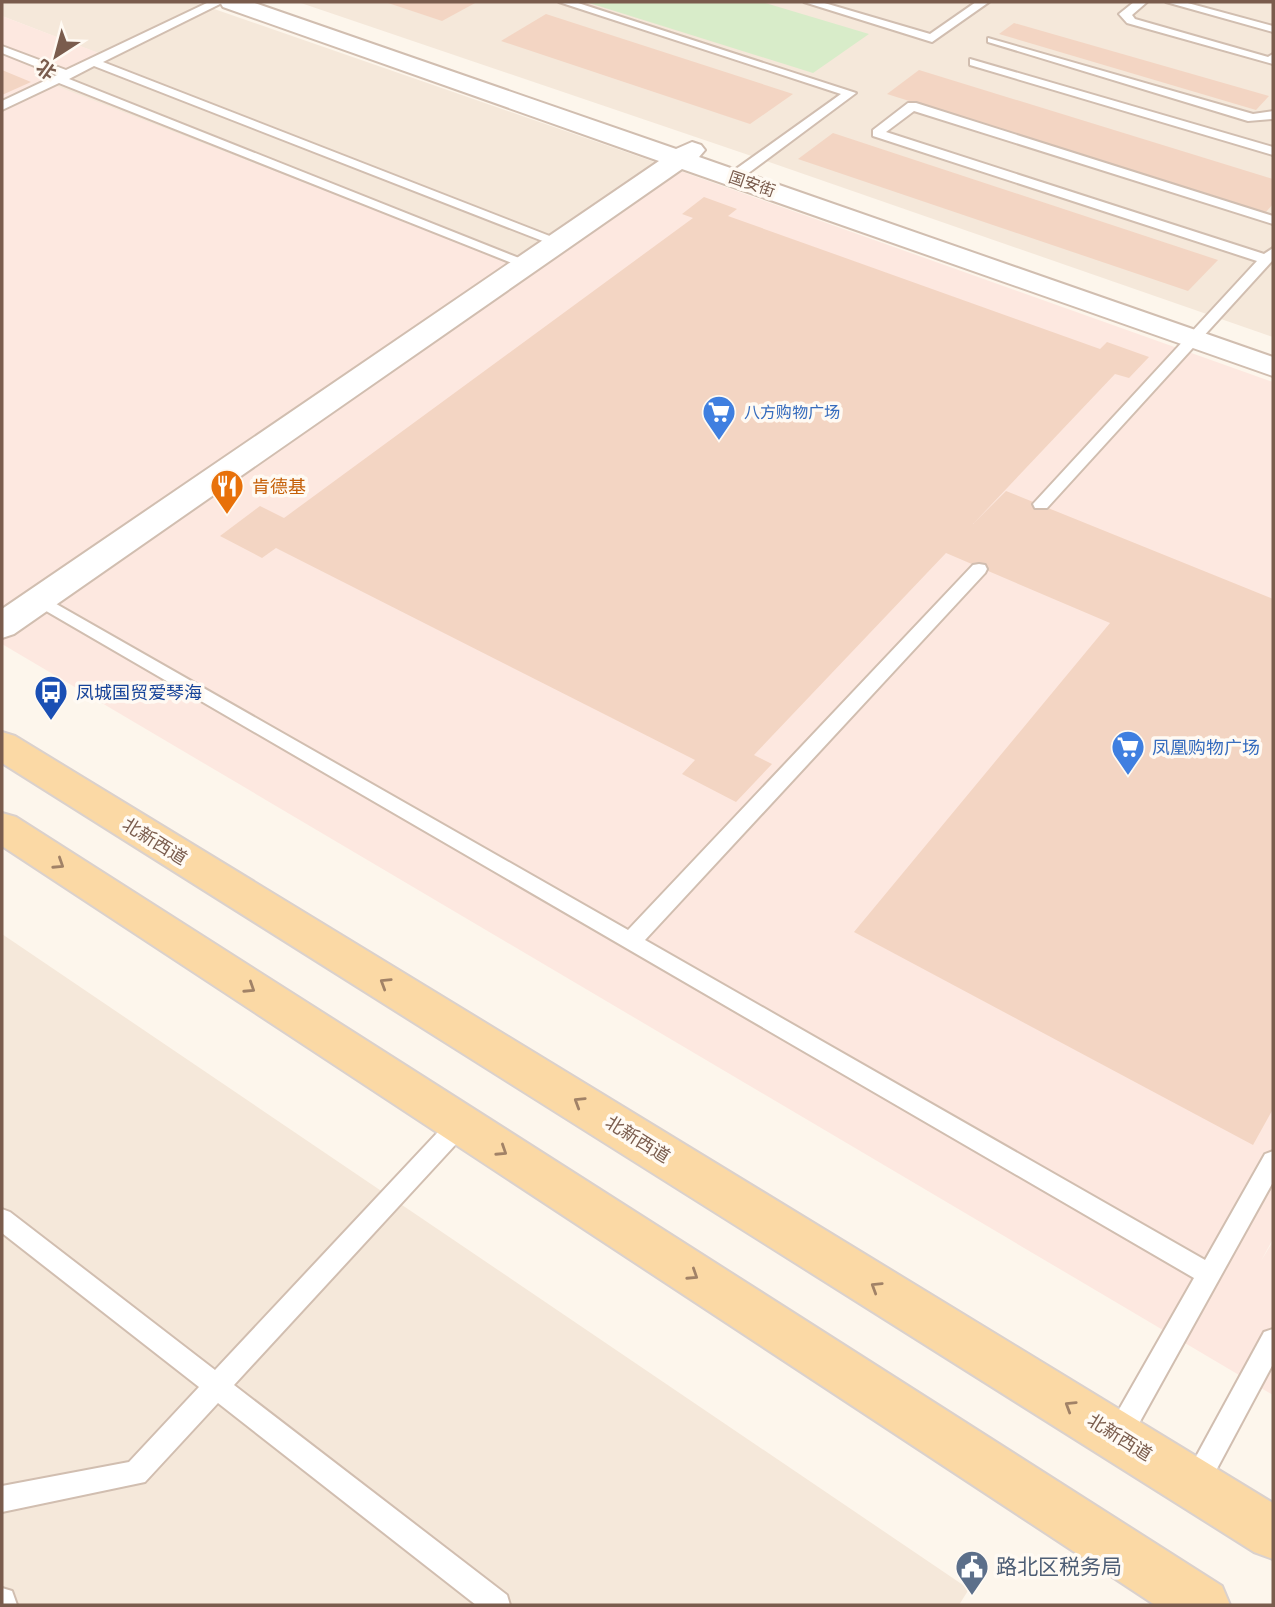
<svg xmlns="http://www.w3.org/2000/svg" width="1275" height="1607" font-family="'Roboto Condensed','Noto Sans SC',sans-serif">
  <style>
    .residential { fill: #f5e8da }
    .commercial { fill: #fde8e0 }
    .green { fill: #d8ecc9 }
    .building { fill: #f3d5c3 }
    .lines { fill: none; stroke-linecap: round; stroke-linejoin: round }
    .lane-casing { stroke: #d1beb0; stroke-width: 4 }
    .street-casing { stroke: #d1beb0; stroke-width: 4 }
    .primary-casing { stroke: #dad1cd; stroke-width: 4 }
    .lane { fill: #fff; fill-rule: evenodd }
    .street { fill: #fff; fill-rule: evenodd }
    .primary { fill: #fbd9a5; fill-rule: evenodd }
    .oneway { stroke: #a18267 }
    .labels { text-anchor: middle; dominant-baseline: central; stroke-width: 7; stroke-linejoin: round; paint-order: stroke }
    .far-street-label { font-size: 16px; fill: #7a5c4d; stroke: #fffaf3 }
    .far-shop-label { font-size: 16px; fill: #366cbe; stroke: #fffaf3; text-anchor: start }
    .food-label { font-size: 18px; fill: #c56008; stroke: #fffaf3; text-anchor: start }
    .transit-label { font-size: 18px; fill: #164399; stroke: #fffaf3; text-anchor: start }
    .shop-label { font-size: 18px; fill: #366cbe; stroke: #fffaf3; text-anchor: start }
    .street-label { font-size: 18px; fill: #7a5c4d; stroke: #fffaf3 }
    .near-service-label { font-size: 21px; fill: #4e5e75; stroke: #fffaf3; text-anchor: start }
  </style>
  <rect width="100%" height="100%" fill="#fdf6ec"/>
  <g class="residential">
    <path d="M2 2H194L672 168 525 269 47 83 103 55 2 16Z"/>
    <path d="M298 2H1273V337L772 163Z"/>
    <path d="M2 934 969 1589 959 1605H2Z"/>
  </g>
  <path class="commercial" d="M2 16 104 55 49 83 525 269 672 168 1273 382V1239L1261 1261 1273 1241V1395L2 644Z"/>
  <path class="green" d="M586 2H762L869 34 813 73Z"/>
  <g class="building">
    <path d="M385 2H477L442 21Z"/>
    <path d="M546 14 793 94 750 124 501 41Z"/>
    <path d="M1014 23 1269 96 1256 110 999 34Z"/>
    <path d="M2 70 31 82 2 95Z"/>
    <path d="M919 70 1273 179V204L1265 213 887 94Z"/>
    <path d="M833 133 1218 260 1188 291 798 159Z"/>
    <path d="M704 197 737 209 728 216 1100 349 1107 342 1149 357 1129 378 1115 374 973 524 1006 491 1273 599V1109L1253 1145 854 932 1110 623 946 553 754 755 772 764 736 802 682 774 695 760 276 548 262 558 220 536 260 506 284 518 693 218 682 214Z"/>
  </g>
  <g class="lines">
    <defs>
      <g id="lane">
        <path d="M209 2H224L103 62 565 242 553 245 94 66 69 79 534 264 522 267 59 83 2 110V101L57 75 2 53V46L66 70Z"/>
        <path d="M559 2H575L856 93 739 180H729V174L841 94Z"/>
        <path d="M804 2H821L930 34 976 2H989L932 42Z"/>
        <path d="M1134 2H1147L1132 15 1135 19 1268 57 1273 54V64L1127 23 1119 14Z"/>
        <path d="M1166 2H1184L1273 26V32Z"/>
        <path d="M988 38 1253 114 1273 111V119L1248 121 988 42Z"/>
        <path d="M970 59 1273 147V155L970 65Z"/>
        <path d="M908 103H916L1273 216V224L914 111 886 132 1264 254 1273 248V260L1047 508H1035L1033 504 1257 261 873 136V130Z"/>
        <path d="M979 564 985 565 987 569 985 573 645 940 1205 1260 1265 1154 1273 1151V1182L1127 1445 1118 1448 1109 1445 1105 1436 1109 1427 1194 1278 29 601 32 597H44L628 930 973 565Z"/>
        <path d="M460 1114 468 1117 471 1124 468 1131 234 1385 507 1595 510 1605H476L218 1403 145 1482 2 1512V1486L129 1462 199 1387 2 1233V1209L10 1212 215 1370 452 1117Z"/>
        <path d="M1273 1329V1364L1204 1493 1195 1497 1186 1493 1182 1484 1186 1475 1264 1332Z"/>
        <path d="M2 1588 12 1591 17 1605H2Z"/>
      </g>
      <path id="street" d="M220 2H252L676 149 692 142 701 145 705 150 699 157 1273 357V376L682 169 14 634 2 638V609L659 161 223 7Z"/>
      <g id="primary">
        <path d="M2 732 15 736 1273 1503V1559L1254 1552 2 763Z"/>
        <path d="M2 813 16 817 1222 1586 1230 1605H1155L2 846Z"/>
      </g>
    </defs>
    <use href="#lane" class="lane-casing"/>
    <use href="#street" class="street-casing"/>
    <use href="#primary" class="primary-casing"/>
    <use href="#lane" class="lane"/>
    <use href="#street" class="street"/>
    <use href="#primary" class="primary"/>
  </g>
  <defs><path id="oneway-chevron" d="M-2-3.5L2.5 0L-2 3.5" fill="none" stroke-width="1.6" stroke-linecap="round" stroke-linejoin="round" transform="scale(1.75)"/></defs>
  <g class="oneway">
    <use href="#oneway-chevron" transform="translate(59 864) rotate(33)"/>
    <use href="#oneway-chevron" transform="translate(385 983) rotate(-148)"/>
    <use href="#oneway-chevron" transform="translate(250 988) rotate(33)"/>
    <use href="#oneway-chevron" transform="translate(579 1102) rotate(-148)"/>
    <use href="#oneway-chevron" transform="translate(502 1151) rotate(33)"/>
    <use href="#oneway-chevron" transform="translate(693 1275) rotate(33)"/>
    <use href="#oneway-chevron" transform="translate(876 1287) rotate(-148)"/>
    <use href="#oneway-chevron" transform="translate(1070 1406) rotate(-148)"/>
  </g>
  <defs>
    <symbol id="supermarket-pin" viewBox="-11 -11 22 30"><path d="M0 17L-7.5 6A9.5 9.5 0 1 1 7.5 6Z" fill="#3f7fe0" stroke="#fffaf3"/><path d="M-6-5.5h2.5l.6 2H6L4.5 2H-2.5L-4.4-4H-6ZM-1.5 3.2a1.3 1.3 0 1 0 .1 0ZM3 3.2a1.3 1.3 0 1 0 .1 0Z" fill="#fff"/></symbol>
    <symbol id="restaurant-pin" viewBox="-11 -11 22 30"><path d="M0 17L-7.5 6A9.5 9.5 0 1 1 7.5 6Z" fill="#e8710a" stroke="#fffaf3"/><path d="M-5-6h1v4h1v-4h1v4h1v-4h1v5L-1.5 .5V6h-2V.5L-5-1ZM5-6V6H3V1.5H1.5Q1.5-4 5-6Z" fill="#fff"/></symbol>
    <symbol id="bus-pin" viewBox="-11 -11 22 30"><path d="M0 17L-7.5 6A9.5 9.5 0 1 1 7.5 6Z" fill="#1a4fb4" stroke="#fffaf3"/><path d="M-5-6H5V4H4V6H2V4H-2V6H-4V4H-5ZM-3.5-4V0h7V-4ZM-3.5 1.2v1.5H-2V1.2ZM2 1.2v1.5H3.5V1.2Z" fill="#fff"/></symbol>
    <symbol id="civic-pin" viewBox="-11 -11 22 30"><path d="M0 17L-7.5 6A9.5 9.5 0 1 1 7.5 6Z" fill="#5c6f8a" stroke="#fffaf3"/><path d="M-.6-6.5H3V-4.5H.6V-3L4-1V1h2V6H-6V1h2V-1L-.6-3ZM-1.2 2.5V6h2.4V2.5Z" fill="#fff"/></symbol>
  </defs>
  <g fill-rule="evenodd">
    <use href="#supermarket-pin" x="700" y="393" width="38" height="52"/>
    <use href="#restaurant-pin" x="208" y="467" width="38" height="52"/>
    <use href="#bus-pin" x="32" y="673" width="38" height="52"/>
    <use href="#supermarket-pin" x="1109" y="728" width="38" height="52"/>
    <use href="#civic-pin" x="953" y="1548" width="38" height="52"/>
  </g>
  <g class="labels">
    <g class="far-street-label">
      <text transform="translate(752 184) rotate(19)">国安街</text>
    </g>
    <g class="far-shop-label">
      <text x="744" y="412">八方购物广场</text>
    </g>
    <g class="food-label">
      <text x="252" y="486">肯德基</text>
    </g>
    <g class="transit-label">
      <text x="76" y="692">凤城国贸爱琴海</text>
    </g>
    <g class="shop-label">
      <text x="1152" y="747">凤凰购物广场</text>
    </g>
    <g class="street-label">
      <text transform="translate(155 841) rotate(32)">北新西道</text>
      <text transform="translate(638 1139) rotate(32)">北新西道</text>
      <text transform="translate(1120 1437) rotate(32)">北新西道</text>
    </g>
    <g class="near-service-label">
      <text x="996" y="1567">路北区税务局</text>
    </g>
  </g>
  <rect width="1275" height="1607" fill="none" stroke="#7a5c4d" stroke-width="7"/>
  <g transform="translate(56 56) rotate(216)" stroke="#fffaf3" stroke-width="5" paint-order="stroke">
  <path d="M0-5L12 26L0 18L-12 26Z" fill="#7a5c4d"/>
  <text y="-10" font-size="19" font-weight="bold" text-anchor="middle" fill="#7a5c4d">北</text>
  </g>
</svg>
